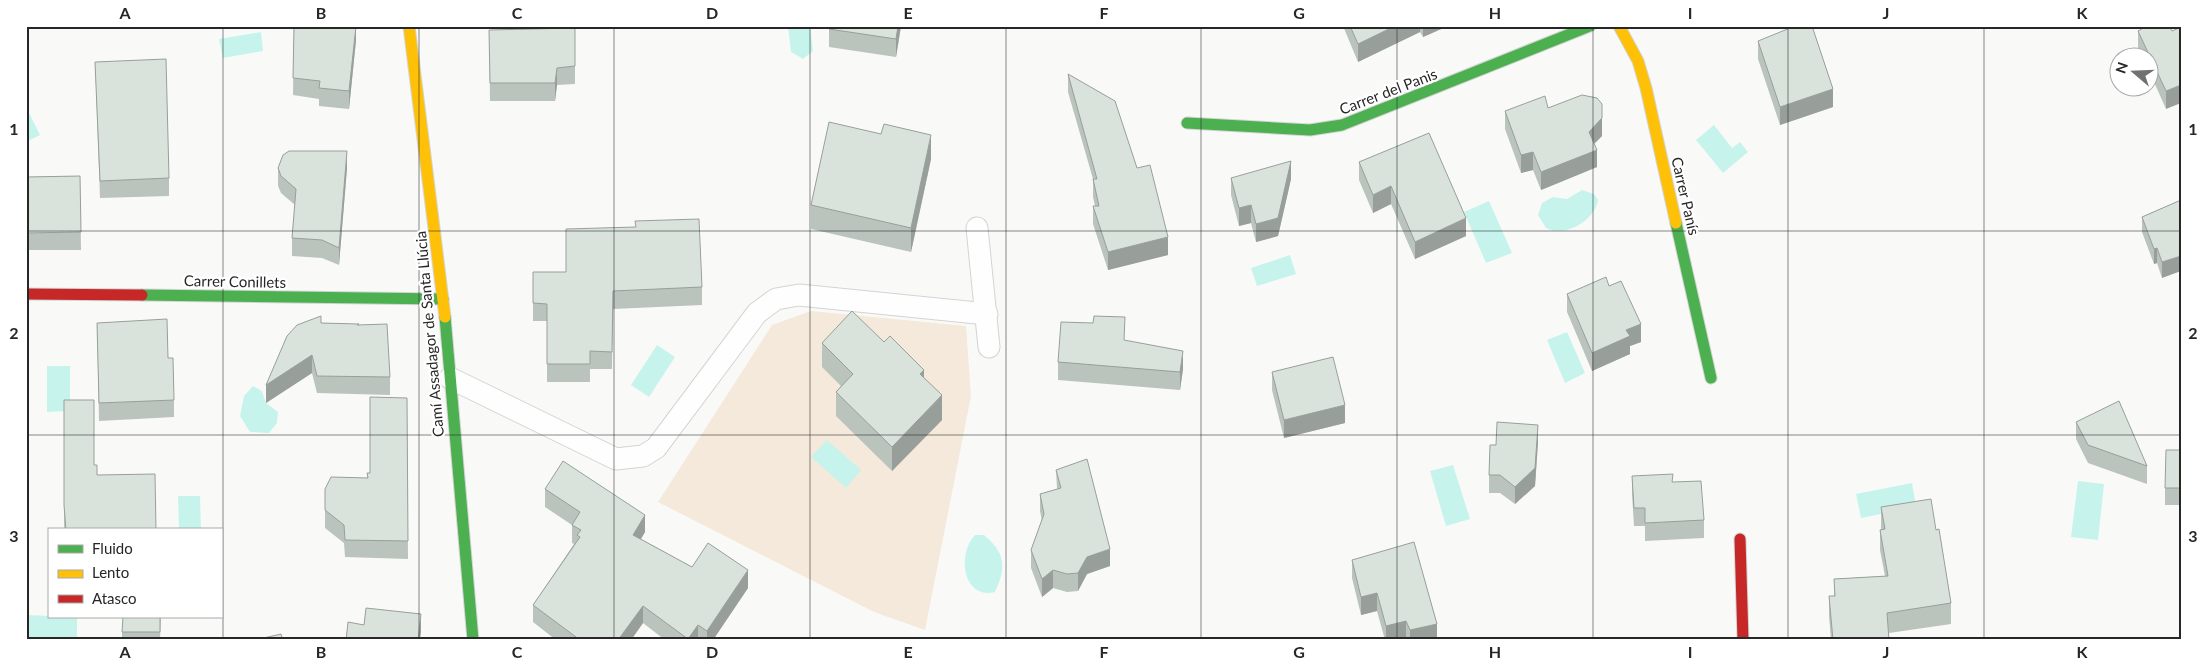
<svg xmlns="http://www.w3.org/2000/svg" width="2207" height="666" font-family="Lato,sans-serif">
  <style>
    .green { fill: #f4e9da }
    .water { fill: #c6f4ed }
    .lines { fill: none; stroke-linecap: round; stroke-linejoin: round }
    .lane-casing { stroke: #d3d4d3; stroke-width: 23 }
    .fast-casing { stroke: #d3d4d3; stroke-width: 13 }
    .slow-casing { stroke: #d3d4d3; stroke-width: 13 }
    .jam-casing { stroke: #d3d4d3; stroke-width: 13 }
    .lane { stroke: #fefefe; stroke-width: 21 }
    .fast { stroke: #4caf50; stroke-width: 11 }
    .slow { stroke: #ffc107; stroke-width: 11 }
    .jam { stroke: #c62828; stroke-width: 11 }
    .wall { fill: #bbc3bd }
    .shaded-wall { fill: #989f9a }
    .building { fill: #d9e3dc; stroke: #989f9a }
    .grid { fill: none; stroke: #262726; stroke-width: 1; stroke-opacity: 0.55 }
    .labels { text-anchor: middle; dominant-baseline: central; stroke-width: 4.5; stroke-linejoin: round; paint-order: stroke }
    .street-label { font-size: 15px; fill: #262726; stroke: #fff }
    .neatline { fill: none; stroke: #262726; stroke-width: 2 }
    .grid-label { font-size: 16px; text-anchor: middle; font-weight: bold; fill: #262726 }
  </style>
  <rect width="100%" height="100%" fill="#f9faf8"/>
  <path class="green" d="M811 311 966 326 971 396 925 630 874 612 658 502 772 325Z"/>
  <g class="water">
    <path d="M788 26H810L813 51 803 59 791 52Z"/>
    <path d="M261 32 263 51 223 58 219 39Z"/>
    <path d="M26 107 40 135 26 142Z"/>
    <path d="M1714 125 1732 148 1740 142 1748 152 1723 173 1696 140Z"/>
    <path d="M1582 190 1594 194 1598 200C1595 220 1566 238 1546 228L1538 215 1542 203 1553 197 1567 199Z"/>
    <path d="M1489 201 1512 253 1486 263 1464 212Z"/>
    <path d="M1290 255 1296 274 1257 286 1251 268Z"/>
    <path d="M1567 332 1585 373 1565 383 1547 340Z"/>
    <path d="M657 345 675 357 649 397 631 385Z"/>
    <path d="M47 366H70V411L47 412Z"/>
    <path d="M253 386 262 391 266 403 278 412 277 423 269 433 250 432 240 416 244 396Z"/>
    <path d="M827 440 861 470 846 488 811 457Z"/>
    <path d="M1453 465 1470 519 1446 526 1430 471Z"/>
    <path d="M2078 481 2104 484 2098 540 2071 537Z"/>
    <path d="M1912 483 1916 507 1861 518 1856 494Z"/>
    <path d="M178 496H200L201 530H179Z"/>
    <path d="M975 535H984C1005 553 1007 566 995 592 962 600 957 553 975 535Z"/>
    <path d="M26 615 77 617V640H26Z"/>
  </g>
  <g class="lines">
    <defs>
      <g id="lane">
        <path d="M977 228 989 347"/>
        <path d="M450 378 616 459 643 456 656 448 757 313 776 299 799 295 987 314"/>
      </g>
      <g id="fast">
        <path d="M1187 123 1310 130 1342 125 1590 26"/>
        <path d="M1676 223 1711 378"/>
        <path d="M142 295 443 299"/>
        <path d="M445 317 473 640"/>
      </g>
      <g id="slow">
        <path d="M409 26 445 317"/>
        <path d="M1619 26 1638 61 1646 88 1676 223"/>
      </g>
      <g id="jam">
        <path d="M26 294 142 295"/>
        <path d="M1740 539 1743 640"/>
      </g>
    </defs>
    <use href="#lane" class="lane-casing"/>
    <use href="#fast" class="fast-casing"/>
    <use href="#slow" class="slow-casing"/>
    <use href="#jam" class="jam-casing"/>
    <use href="#lane" class="lane"/>
    <use href="#fast" class="fast"/>
    <use href="#slow" class="slow"/>
    <use href="#jam" class="jam"/>
  </g>
  <g class="wall">
    <path d="M294 26H356V40L349 109 319 106V99L293 95Z"/>
    <path d="M829 26H901L896 57 829 47Z"/>
    <path d="M1343 26H1448L1423 37 1420 32 1358 62Z"/>
    <path d="M575 28V84L557 85 555 101H490L489 30Z"/>
    <path d="M2138 31H2172L2166 109 2150 73V58H2142L2138 48Z"/>
    <path d="M1758 41 1833 107 1780 125 1758 59Z"/>
    <path d="M95 62 169 178V196L100 198Z"/>
    <path d="M1068 74 1137 168 1168 255 1108 270 1093 224V206H1095L1093 197V179L1068 92Z"/>
    <path d="M1548 108 1602 136 1594 144 1597 167 1541 190 1533 170 1521 173 1505 129V111Z"/>
    <path d="M931 159 911 252 811 229V205Z"/>
    <path d="M1359 162 1466 236 1415 259 1391 204 1373 213 1359 180Z"/>
    <path d="M278 168H347L339 265 322 258 292 256V238L295 205 281 193 278 186Z"/>
    <path d="M80 176 81 250H26V177Z"/>
    <path d="M1231 178 1291 179 1278 236 1256 242 1251 223 1239 226 1231 195Z"/>
    <path d="M2181 200 2162 278 2157 263 2154 264 2142 232V217Z"/>
    <path d="M533 272 702 287V305L613 309 612 369H590V382H547V321H533Z"/>
    <path d="M1609 286 1641 342 1630 346V354L1592 371 1567 312V294Z"/>
    <path d="M97 323 168 358 174 400V417L99 421Z"/>
    <path d="M321 323 359 325 390 377V395L317 393 312 373 266 403Z"/>
    <path d="M1125 340 1183 369 1180 390 1058 380V362Z"/>
    <path d="M884 342 942 420 892 471 836 416V392L841 386 822 367V343Z"/>
    <path d="M1272 372 1345 423 1284 438 1272 390Z"/>
    <path d="M407 398 408 559 345 557 344 543 325 528V489L367 478Z"/>
    <path d="M64 400 94 465 97 475 156 530H64Z"/>
    <path d="M2076 422 2147 466V484L2088 463 2076 439Z"/>
    <path d="M1538 442 1535 486 1515 504 1500 493H1489V475Z"/>
    <path d="M2181 450V505H2165V488Z"/>
    <path d="M1056 470 1110 566 1087 574 1078 591 1067 592 1053 588 1042 597 1031 568V550L1042 521 1040 511V494L1057 489Z"/>
    <path d="M1632 476 1673 482 1704 520V538L1645 541V526H1634L1632 494Z"/>
    <path d="M545 489 645 532 641 539 692 567 748 588 713 640H665L643 623 631 640H556L533 622V605L574 544 572 543V525L545 507Z"/>
    <path d="M1881 507 1936 530 1951 603V624L1889 633V640H1831L1829 616V596H1834V579L1885 576 1880 550V530H1881Z"/>
    <path d="M1352 560 1437 640H1385L1377 611 1361 615 1352 578Z"/>
    <path d="M161 617 160 640H122V632Z"/>
  </g>
  <g class="shaded-wall">
    <path d="M356 26V40L349 109V91Z"/>
    <path d="M898 26H901L896 57V39Z"/>
    <path d="M1395 26H1420V32L1358 62V44Z"/>
    <path d="M1423 26H1448L1423 37Z"/>
    <path d="M557 68V85L555 101V83Z"/>
    <path d="M2181 85V103L2166 109V91Z"/>
    <path d="M1833 89V107L1780 125V107Z"/>
    <path d="M1602 104V136L1589 149V132Z"/>
    <path d="M931 135V159L911 252V228Z"/>
    <path d="M1597 150V167L1541 190V172Z"/>
    <path d="M347 151V168L339 265V248Z"/>
    <path d="M1533 152V170L1521 173V155Z"/>
    <path d="M1291 161V179L1278 236 1256 242V224Z"/>
    <path d="M1391 186V204L1373 213V195Z"/>
    <path d="M1251 205V223L1239 226V208Z"/>
    <path d="M1466 218V236L1415 259V242Z"/>
    <path d="M1168 237V255L1108 270V252Z"/>
    <path d="M2157 248V263L2154 264V249Z"/>
    <path d="M2181 256V271L2162 278V262Z"/>
    <path d="M1641 324V342L1630 346V354L1592 371V353L1626 330Z"/>
    <path d="M1183 351V369L1180 390V372Z"/>
    <path d="M312 355V373L266 403V385Z"/>
    <path d="M924 370V394L920 374Z"/>
    <path d="M942 395V420L892 471V447Z"/>
    <path d="M1345 405V423L1284 438V420Z"/>
    <path d="M1538 425V442L1535 486 1515 504V487Z"/>
    <path d="M645 515V532L633 552V535Z"/>
    <path d="M1110 549V566L1087 574 1078 591V573L1087 557Z"/>
    <path d="M748 570V588L713 640H707V631Z"/>
    <path d="M1053 570V588L1042 597V579Z"/>
    <path d="M1377 593V611L1361 615V597Z"/>
    <path d="M643 606V623L631 640H618Z"/>
    <path d="M421 614V632L420 640H418Z"/>
    <path d="M1406 621V639L1386 640V626Z"/>
    <path d="M1437 624V640H1410V630Z"/>
    <path d="M698 625V640H688V639Z"/>
  </g>
  <g class="building">
    <path d="M294 26H356L349 91 319 88 320 81 293 78Z"/>
    <path d="M829 26H898L896 39 829 29Z"/>
    <path d="M1350 26H1395L1358 44Z"/>
    <path d="M1795 26H1812L1833 89 1780 107 1758 41Z"/>
    <path d="M2147 26H2169L2172 31 2181 27V85L2166 91 2138 31Z"/>
    <path d="M575 28V66L557 68 555 83H490L489 30Z"/>
    <path d="M166 59 169 178 100 181 95 62Z"/>
    <path d="M1068 74 1115 101 1137 168 1150 165 1168 237 1108 252 1093 206H1099L1093 179H1097Z"/>
    <path d="M1582 95 1597 98 1602 104V118L1589 132 1597 150 1541 172 1533 152 1521 155 1505 111 1545 96 1548 108Z"/>
    <path d="M829 122 881 134 884 124 931 135 911 228 811 205Z"/>
    <path d="M1429 133 1466 218 1415 242 1391 186 1373 195 1359 162Z"/>
    <path d="M289 151H347L339 248 322 240 292 238 296 189 281 176 278 168 283 155Z"/>
    <path d="M1291 161 1278 218 1256 224 1251 205 1239 208 1231 178Z"/>
    <path d="M80 176 81 232 26 233V177Z"/>
    <path d="M2181 200V256L2162 262 2157 248 2154 249 2142 217Z"/>
    <path d="M699 219 702 287 613 291 612 352 590 351V364H547V304L533 303V272H566V229L636 227 635 221Z"/>
    <path d="M1606 277 1609 286 1621 281 1641 324 1626 330 1630 336 1592 353 1567 294Z"/>
    <path d="M852 311 884 342 890 336 924 370 920 374 942 395 892 447 836 392 853 374 822 343Z"/>
    <path d="M321 316V323L359 324 357 325 387 324 390 377 317 376 312 355 266 385 287 336 297 325Z"/>
    <path d="M1094 316 1125 317 1124 340 1183 351 1180 372 1058 362 1061 322 1093 323Z"/>
    <path d="M167 319 168 358H173L174 400 99 403 97 323Z"/>
    <path d="M1333 357 1345 405 1284 420 1272 372Z"/>
    <path d="M370 397 407 398 408 541 345 540 344 525 325 510V489L331 477 368 478 367 473H370Z"/>
    <path d="M64 400H94V465H97V475L155 474 156 530H66L64 505Z"/>
    <path d="M2119 401 2147 466 2088 445 2076 422Z"/>
    <path d="M1497 422 1538 425 1535 468 1515 487 1500 475H1489L1490 445H1496Z"/>
    <path d="M2166 450H2181V488H2165Z"/>
    <path d="M1087 459 1110 549 1087 557 1078 573 1067 574 1053 570 1042 579 1031 550 1044 514 1040 494 1061 488 1056 470Z"/>
    <path d="M563 461 645 515 633 535 692 567 708 543 748 570 707 631 698 625 688 639 643 606 618 640H580L533 605 580 537 577 535 581 530 572 525 580 512 545 489Z"/>
    <path d="M1673 474 1672 482 1701 481 1704 520 1645 523V508H1634L1632 476Z"/>
    <path d="M1931 499 1936 530 1939 529 1951 603 1887 613 1889 640H1833L1829 596H1835L1834 579 1888 576 1880 530 1885 529 1881 507Z"/>
    <path d="M1414 542 1437 624 1410 630 1406 621 1386 626 1377 593 1361 597 1352 560Z"/>
    <path d="M366 608 421 614 418 640H346L348 622 364 625Z"/>
    <path d="M123 617H160V632H122Z"/>
    <path d="M281 634 283 640H255Z"/>
  </g>
  <path class="grid" d="M223 26V640M419 26V640M614 26V640M810 26V640M1006 26V640M1201 26V640M1397 26V640M1593 26V640M1788 26V640M1984 26V640M26 231H2181M26 435H2181"/>
  <g class="labels">
    <g class="street-label">
      <text transform="translate(1388 91) rotate(-21)">Carrer del Panis</text>
      <text transform="translate(1686 196) rotate(77)">Carrer Panís</text>
      <text transform="translate(235 281) rotate(1)">Carrer Conillets</text>
      <text transform="translate(429 334) rotate(-95)">Camí Assadagor de Santa Llúcia</text>
    </g>
  </g>
  <rect width="2207" height="666" fill="none" stroke="#ffffff" stroke-width="55"/>
  <rect x="48" y="528" width="175" height="90" fill="#ffffff" stroke="#a8a9a8"/>
  <rect x="58" y="545" width="25" height="8" fill="#4caf50" stroke="#a8a9a8"/>
  <text x="92" y="554" font-size="15" fill="#262726">Fluido</text>
  <rect x="58" y="570" width="25" height="8" fill="#ffc107" stroke="#a8a9a8"/>
  <text x="92" y="578" font-size="15" fill="#262726">Lento</text>
  <rect x="58" y="595" width="25" height="8" fill="#c62828" stroke="#a8a9a8"/>
  <text x="92" y="604" font-size="15" fill="#262726">Atasco</text>
  <g transform="translate(2134 72) rotate(289)"><circle r="24" fill="#ffffff" stroke="#a8a9a8"/>
  <path d="M0-4L9 19L0 12L-9 19Z" fill="#707170"/>
  <text y="-8" font-size="14" font-weight="bold" text-anchor="middle" fill="#262726">N</text>
  </g>
  <rect x="28" y="28" width="2152" height="610" class="neatline"/>
  <g class="grid-label">
    <text x="125" y="19">A</text>
    <text x="321" y="19">B</text>
    <text x="517" y="19">C</text>
    <text x="712" y="19">D</text>
    <text x="908" y="19">E</text>
    <text x="1104" y="19">F</text>
    <text x="1299" y="19">G</text>
    <text x="1495" y="19">H</text>
    <text x="1690" y="19">I</text>
    <text x="1886" y="19">J</text>
    <text x="2082" y="19">K</text>
    <text x="14" y="135">1</text>
    <text x="2193" y="135">1</text>
    <text x="14" y="339">2</text>
    <text x="2193" y="339">2</text>
    <text x="14" y="542">3</text>
    <text x="2193" y="542">3</text>
    <text x="125" y="658">A</text>
    <text x="321" y="658">B</text>
    <text x="517" y="658">C</text>
    <text x="712" y="658">D</text>
    <text x="908" y="658">E</text>
    <text x="1104" y="658">F</text>
    <text x="1299" y="658">G</text>
    <text x="1495" y="658">H</text>
    <text x="1690" y="658">I</text>
    <text x="1886" y="658">J</text>
    <text x="2082" y="658">K</text>
  </g>
</svg>
